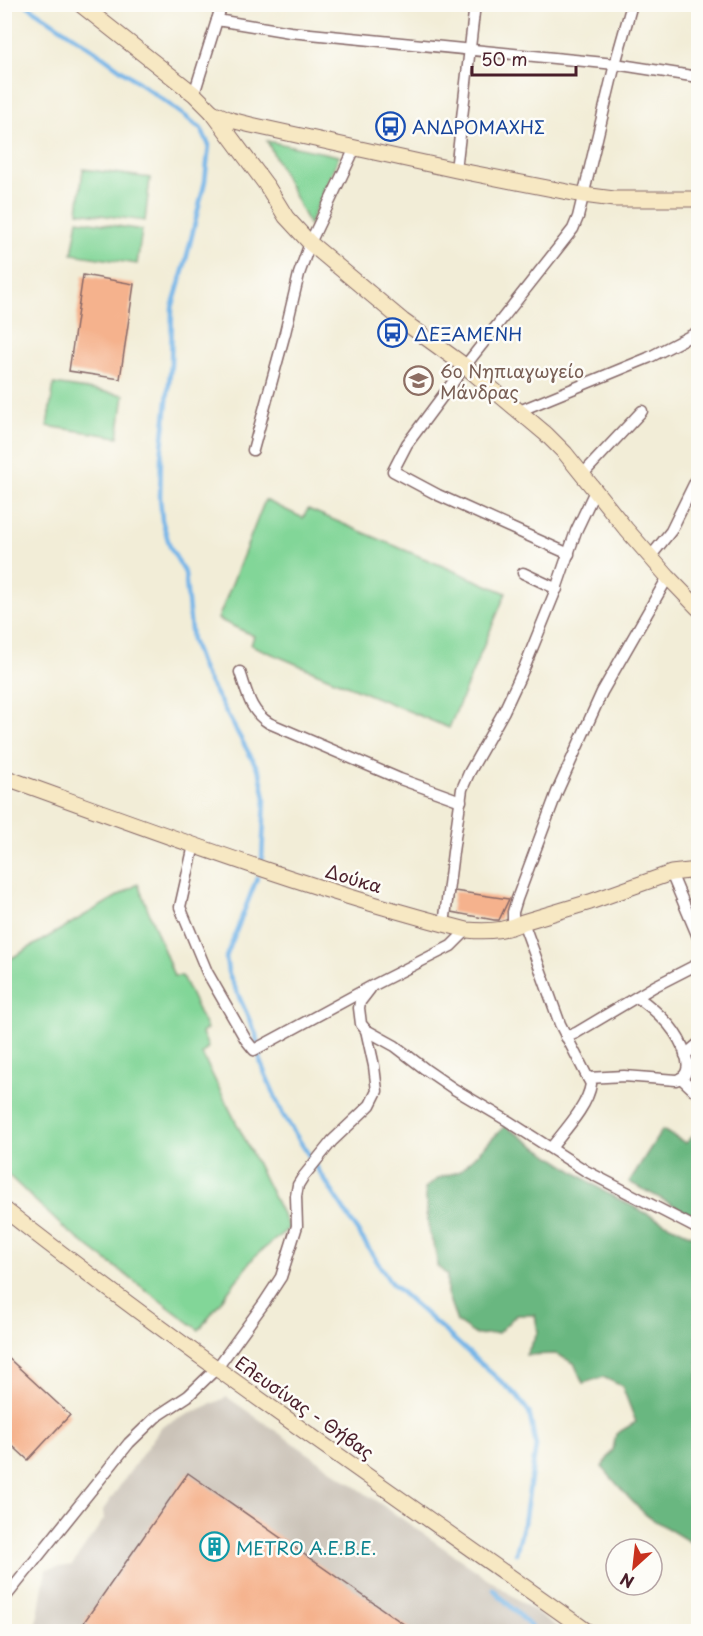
<svg xmlns="http://www.w3.org/2000/svg" width="703" height="1636" font-family="'Playpen Sans',sans-serif">
  <style>
    .industrial { fill: #cbc3b8 }
    .green { fill: #82d698; stroke: #667a62; stroke-width: 1.5 }
    .forest { fill: #69b780; stroke: #5a6b56; stroke-width: 1.5 }
    .lines { fill: none; stroke-linecap: round; stroke-linejoin: round }
    .stream { stroke: #74b5e8; stroke-width: 4.5 }
    .building { fill: #f5b28d }
    .street-casing { stroke: #856767; stroke-width: 13 }
    .secondary-casing { stroke: #856767; stroke-width: 17 }
    .street { stroke: #fff; stroke-width: 10 }
    .secondary { stroke: #f7e8c3; stroke-width: 15 }
    .labels { text-anchor: middle; dominant-baseline: central; stroke-width: 5; stroke-linejoin: round; paint-order: stroke }
    .transit-label { font-size: 18px; fill: #164399; stroke: #fdfcf7; text-anchor: start }
    .education-label { font-size: 18px; fill: #785e54; stroke: #fdfcf7; text-anchor: start }
    .street-label { font-size: 18px; fill: #4a1f2b; stroke: #fdfcf7 }
    .culture-label { font-size: 18px; fill: #0d838f; stroke: #fdfcf7; text-anchor: start }
  </style>
  <rect width="100%" height="100%" fill="#fdfcf7"/>
  <filter id="ink" filterUnits="userSpaceOnUse"><feTurbulence type="fractalNoise" baseFrequency=".0167" numOctaves="2"/><feDisplacementMap in="SourceGraphic" scale="12" xChannelSelector="R" yChannelSelector="G"/><feConvolveMatrix kernelMatrix="1 2 1 2 8 2 1 2 1" color-interpolation-filters="sRGB"/></filter>
  <filter id="wash" filterUnits="userSpaceOnUse"><feTurbulence type="fractalNoise" baseFrequency=".008" numOctaves="4" result="noise"/><feDisplacementMap in="SourceGraphic" scale="24" xChannelSelector="R" yChannelSelector="G"/><feGaussianBlur stdDeviation="1.35" result="paint"/><feColorMatrix in="noise" values="0 0 0 0 0 0 0 0 0 0 0 0 0 0 0 0 0 1.4 0 .05"/><feComposite in="paint" operator="in"/></filter>
  <g filter="url(#wash)">
    <rect width="100%" height="100%" fill="#f2edd7"/>
    <path class="industrial" d="M227 1397 563 1631 35 1632 46 1569 72 1565 104 1519 103 1510 162 1426Z"/>
    <g class="green">
      <path d="M267 141 339 156 309 225Z"/>
      <path d="M83 169 150 178 145 221 78 212Z"/>
      <path d="M78 220 142 230 137 264 72 254Z"/>
      <path d="M54 384 124 395 118 437 47 426Z"/>
      <path d="M265 500 303 518 308 509 506 593 449 728 251 645 254 636 218 619Z"/>
      <path d="M138 884 174 976H182L207 1029 202 1033 208 1047 202 1054 289 1228 254 1257 199 1330 65 1229 5 1172V962Z"/>
    </g>
    <g class="forest">
      <path d="M505 1126 605 1192 661 1221 698 1238V1547L647 1516 629 1498 602 1467 613 1450 616 1434 636 1422 622 1386 603 1377 583 1383 574 1363 556 1354 526 1355 538 1332 535 1315H516L498 1333 476 1335 457 1322 447 1293V1275L437 1266 436 1251 429 1233 425 1188 439 1178 460 1171Z"/>
      <path d="M662 1130 686 1143 698 1131V1218L629 1182Z"/>
    </g>
    <g class="lines">
      <g class="stream">
        <path d="M28 6 94 50 185 116 201 129 209 145 205 181 185 264 172 308 171 364 161 457 160 497 162 520 170 547 185 573 192 640 203 671 260 773 265 798 262 859"/>
        <path d="M257 878 226 957 228 972 256 1035 261 1064 283 1115 391 1283 516 1395 529 1412 536 1446 524 1523 516 1553"/>
        <path d="M493 1589 536 1632"/>
      </g>
    </g>
    <g id="blocks">
      <g class="building">
        <path d="M83 275 134 284 120 379 69 371Z"/>
        <path d="M454 891 509 899 499 920H494L451 912Z"/>
        <path d="M4 1354 70 1415 28 1460 4 1438Z"/>
        <path d="M188 1473 415 1632H97L84 1622Z"/>
      </g>
    </g>
  </g>
  <g filter="url(#ink)">
    <use href="#blocks" fill-opacity="0" stroke="#856767" stroke-width="1.5"/>
    <g class="lines">
      <defs>
        <g id="street">
          <path d="M217 20 290 32 615 64 698 77"/>
          <path d="M194 94 222 4"/>
          <path d="M456 170 475 4"/>
          <path d="M519 411 648 358 698 332"/>
          <path d="M253 450 285 333 299 274 310 243 355 148"/>
          <path d="M582 475 642 411"/>
          <path d="M569 554 438 495 393 471 407 444 465 366 573 229 578 217 615 64 632 4"/>
          <path d="M651 556 671 531 698 476"/>
          <path d="M523 573 557 589"/>
          <path d="M240 672C247 692 250 712 269 723L400 779 461 801"/>
          <path d="M194 845 180 907 207 972 246 1040 254 1050 372 986 451 946 467 930"/>
          <path d="M671 873 698 937"/>
          <path d="M523 922 560 1024 591 1084C588 1106 564 1131 551 1148"/>
          <path d="M444 925 453 852 462 789 469 773 504 711 525 666 555 592 576 531 595 491"/>
          <path d="M513 927V912L517 899 557 792 602 692 668 577"/>
          <path d="M370 989 360 1002 359 1008 361 1024 366 1030 395 1046 425 1069 454 1089 508 1121 586 1171 698 1229"/>
          <path d="M566 1037 576 1033 655 986 698 964"/>
          <path d="M685 1055 698 1044"/>
          <path d="M588 1078 624 1076 676 1080C701 1074 679 1037 669 1025 659 1014 649 1005 637 997"/>
          <path d="M681 1078 698 1094"/>
          <path d="M4 1599 129 1443 156 1417 188 1396 217 1368 264 1303 281 1277 297 1226 296 1196 298 1185 303 1177 332 1141 370 1105 377 1091 374 1066 366 1030"/>
        </g>
        <g id="secondary">
          <path d="M80 4 194 94 212 112 267 186 286 217 310 243 403 321 465 366 546 434 565 453 626 529 668 577 698 608"/>
          <path d="M212 112 231 120 251 125 456 170 583 195 614 199H698"/>
          <path d="M4 777C157 832 310 890 467 930 486 932 506 931 523 922L590 902 671 873 698 870"/>
          <path d="M4 1209C193 1357 392 1492 588 1632"/>
        </g>
      </defs>
      <use href="#street" class="street-casing"/>
      <use href="#secondary" class="secondary-casing"/>
      <use href="#street" class="street"/>
      <use href="#secondary" class="secondary"/>
    </g>
  </g>
  <defs>
    <symbol id="bus-ring" viewBox="-11 -11 22 22"><circle r="9.5" fill="#fdfcf7" stroke="#1a4fb4" stroke-width="1.5"/><path d="M-5-6H5V4H4V6H2V4H-2V6H-4V4H-5ZM-3.5-4V0h7V-4ZM-3.5 1.2v1.5H-2V1.2ZM2 1.2v1.5H3.5V1.2Z" fill="#1a4fb4"/></symbol>
    <symbol id="school-ring" viewBox="-11 -11 22 22"><circle r="9.5" fill="#fdfcf7" stroke="#8d6e63" stroke-width="1.5"/><path d="M0-5L7-2L0 1L-7-2ZM-4 1L0 2.5L4 1V4Q0 6-4 4Z" fill="#8d6e63"/></symbol>
    <symbol id="building-ring" viewBox="-11 -11 22 22"><circle r="9.5" fill="#fdfcf7" stroke="#0f9aa8" stroke-width="1.5"/><path d="M-4-6H4V6H1V3H-1V6H-4ZM-2.5-4.3h1.7v1.8h-1.7ZM.8-4.3h1.7v1.8H.8ZM-2.5-1h1.7V.8h-1.7ZM.8-1h1.7V.8H.8Z" fill="#0f9aa8"/></symbol>
  </defs>
  <g fill-rule="evenodd">
    <use href="#bus-ring" x="374" y="110" width="33" height="33"/>
    <use href="#bus-ring" x="376" y="316" width="33" height="33"/>
    <use href="#school-ring" x="402" y="364" width="33" height="33"/>
    <use href="#building-ring" x="198" y="1530" width="33" height="33"/>
  </g>
  <g class="labels">
    <g class="transit-label">
      <text x="412" y="126">ΑΝΔΡΟΜΑΧΗΣ</text>
      <text x="414" y="333">ΔΕΞΑΜΕΝΗ</text>
    </g>
    <g class="education-label">
      <text x="440" y="370">6ο Νηπιαγωγείο<tspan x="440" dy="21">Μάνδρας</tspan></text>
    </g>
    <g class="street-label">
      <text transform="translate(354 878) rotate(17)">Δούκα</text>
      <text transform="translate(305 1407) rotate(35)">Ελευσίνας - Θήβας</text>
    </g>
    <g class="culture-label">
      <text x="236" y="1547">METRO Α.Ε.Β.Ε.</text>
    </g>
  </g>
  <rect width="703" height="1636" fill="none" stroke="#fdfcf7" stroke-width="24"/>
  <g transform="translate(634 1567) rotate(207)"><circle r="28" fill="#fdfcf7" stroke="#b5a4a5" stroke-width="1.5"/>
  <path d="M0-4.5L10 22L0 15L-10 22Z" fill="#c8321e"/>
  <text y="-9" font-size="16" font-weight="bold" text-anchor="middle" fill="#4a1f2b">N</text>
  </g>
  <path d="M472 66v9h104v-9" fill="none" stroke="#4a1f2b" stroke-width="3"/>
  <text x="481" y="66" font-size="18" fill="#4a1f2b" stroke="#fdfcf7" stroke-width="4.5" paint-order="stroke">50 m</text>
</svg>
